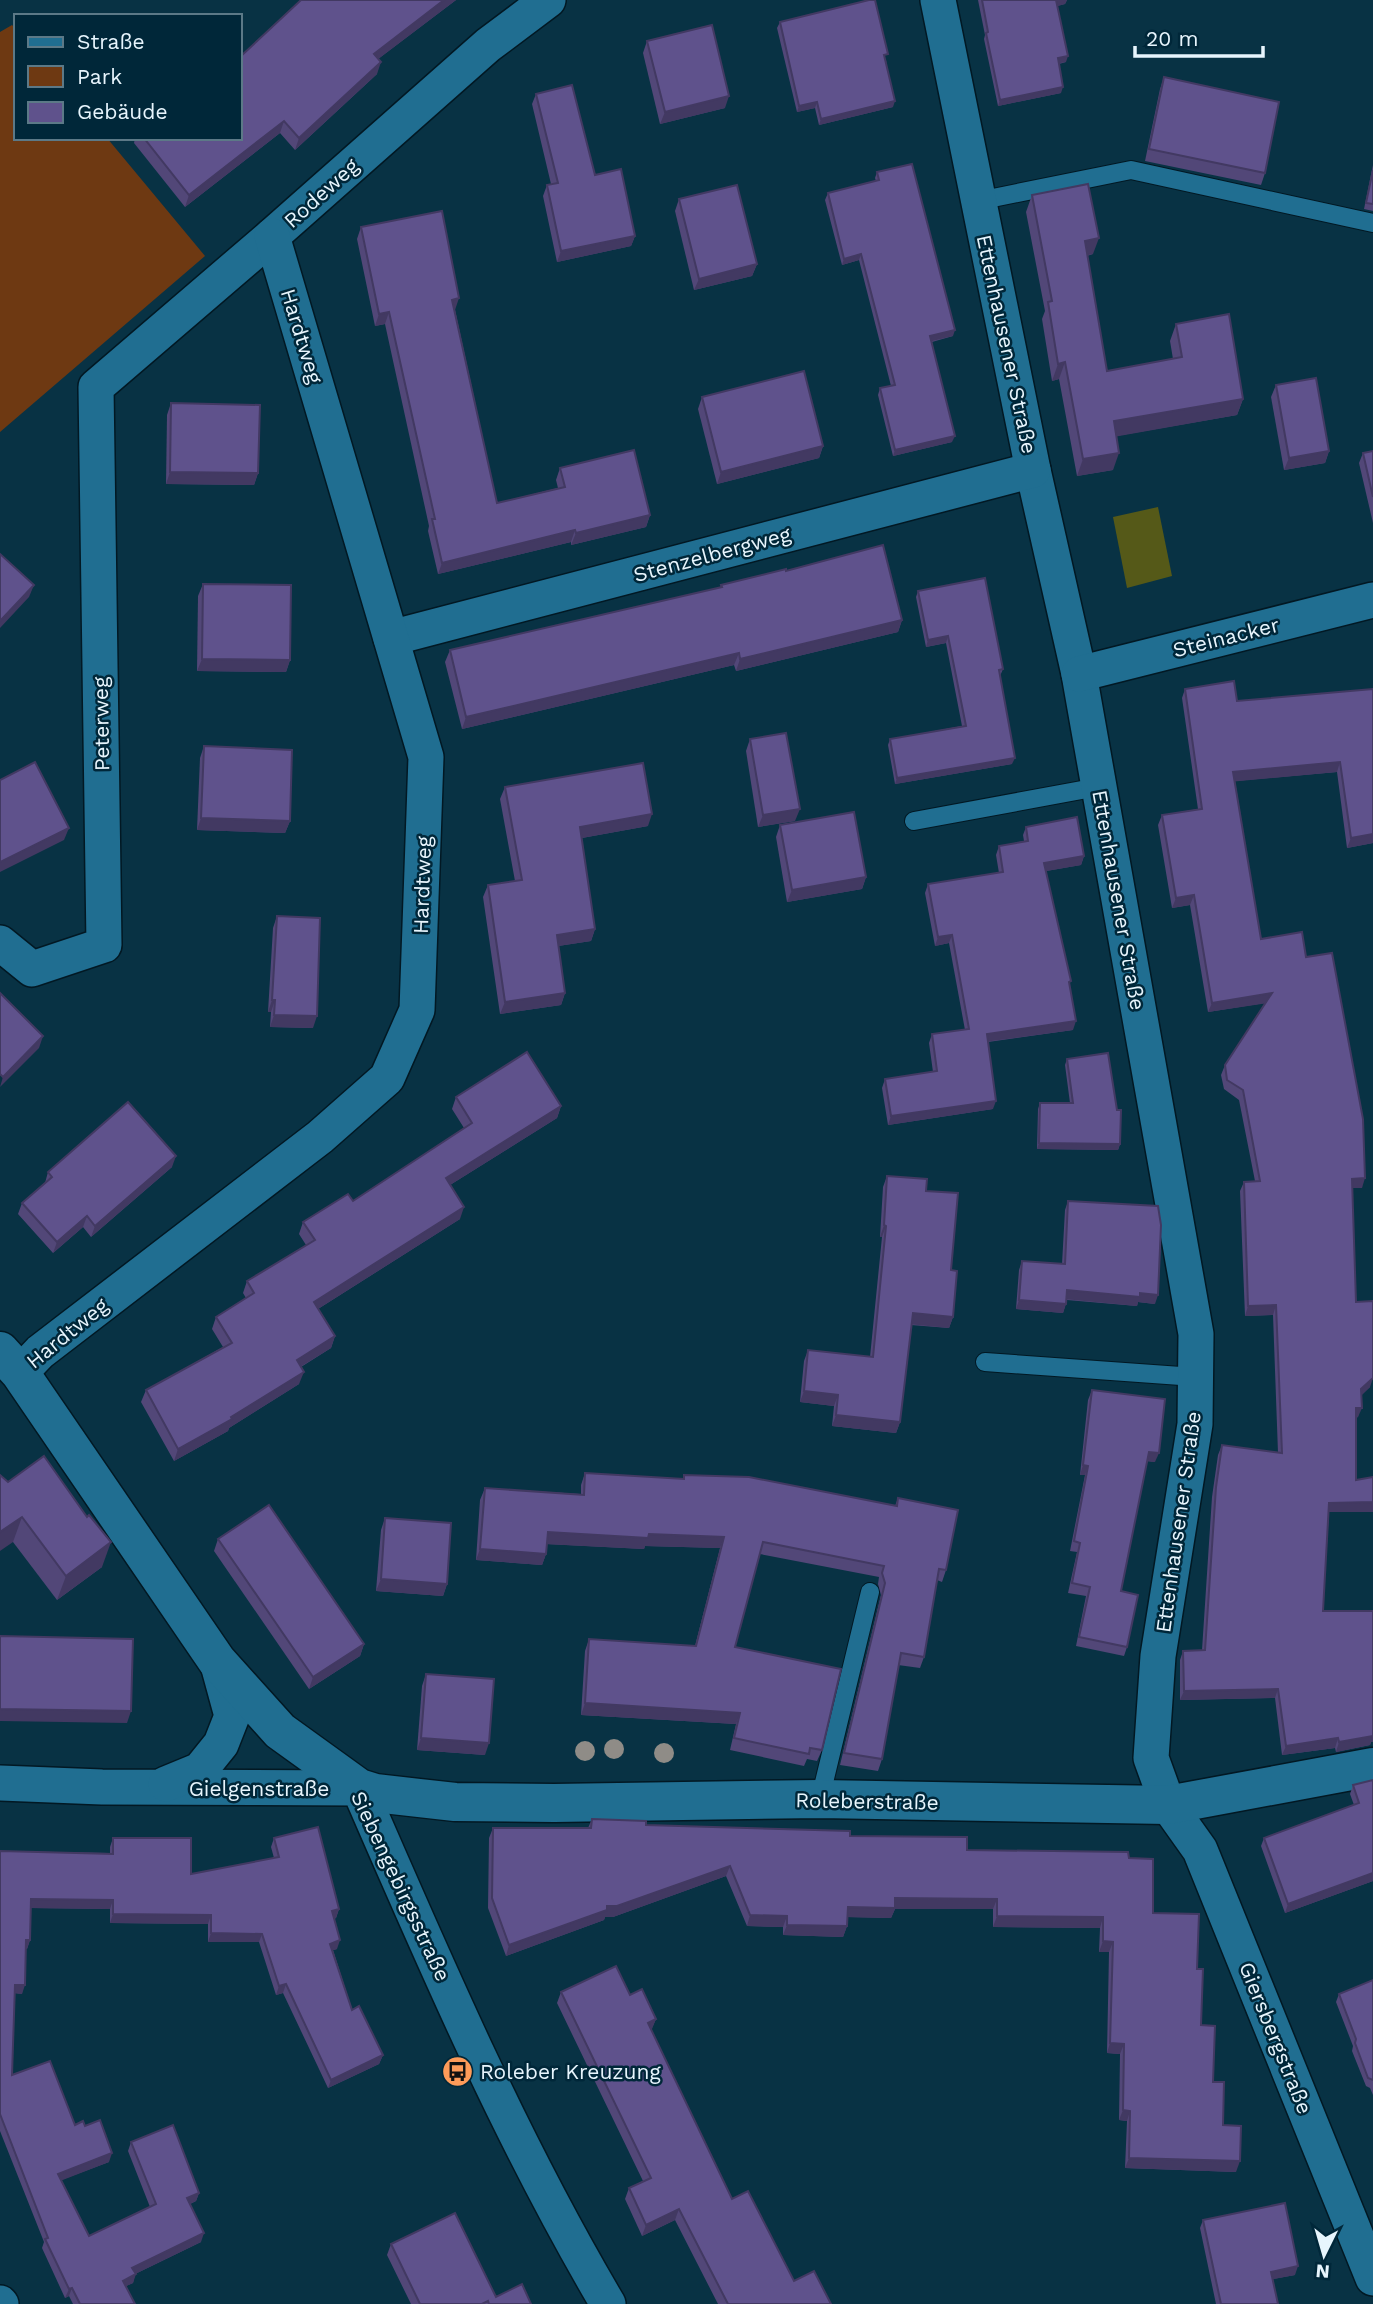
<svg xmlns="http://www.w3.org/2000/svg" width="1373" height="2304" font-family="'Work Sans',sans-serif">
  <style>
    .green { fill: #6e3912 }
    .water { fill: #555918 }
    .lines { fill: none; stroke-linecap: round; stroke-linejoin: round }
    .lane-casing { stroke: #021823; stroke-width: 20 }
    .street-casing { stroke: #021823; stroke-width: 38 }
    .secondary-casing { stroke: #021823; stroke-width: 41 }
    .lane { stroke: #206e91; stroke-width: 18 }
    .street { stroke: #206e91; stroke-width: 35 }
    .secondary { stroke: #206e91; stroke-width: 38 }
    .tree { fill: #8f8c87 }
    .wall { fill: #524778 }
    .shaded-wall { fill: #423962 }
    .building { fill: #5f528c; stroke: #423962; stroke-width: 2 }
    .labels { text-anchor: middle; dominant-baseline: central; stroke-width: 5; stroke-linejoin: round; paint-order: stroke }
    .street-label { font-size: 21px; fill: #e7f5fd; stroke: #002739 }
    .poi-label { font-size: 21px; fill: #e7f5fd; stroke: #002739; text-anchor: start }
  </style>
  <rect width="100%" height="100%" fill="#083244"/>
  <path class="green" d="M12 25 16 29V138H107L205 256 0 432V32Z"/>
  <path class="water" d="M1158 507 1172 576 1127 588 1113 517Z"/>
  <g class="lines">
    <defs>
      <g id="lane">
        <path d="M978 201 1131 170 1373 223"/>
        <path d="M914 821 1098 787"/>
        <path d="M985 1362 1195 1377"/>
        <path d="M820 1799 870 1592"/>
      </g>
      <g id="street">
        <path d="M938 0 1033 470 1079 674 1196 1334 1195 1424 1158 1656 1151 1758 1168 1805 1200 1850 1373 2278"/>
        <path d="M391 638 1033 470"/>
        <path d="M1079 674 1373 600"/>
        <path d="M0 943 32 969 104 945 96 387 272 236 488 45 548 0"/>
        <path d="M20 1373 40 1352 320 1137 387 1078 417 1010 426 757 272 236"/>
        <path d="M0 1783 102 1787 359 1788C435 1963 511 2140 608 2304"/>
        <path d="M166 1784 200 1770 221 1744 232 1716 217 1661"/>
        <path d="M0 2303 1 2304"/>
      </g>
      <path id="secondary" d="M0 1351 20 1373 217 1661 280 1731 359 1788 375 1793 455 1802 554 1803 820 1799 1168 1805 1373 1767"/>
    </defs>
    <use href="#lane" class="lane-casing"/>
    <use href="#street" class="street-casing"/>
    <use href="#secondary" class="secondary-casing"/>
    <use href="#lane" class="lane"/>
    <use href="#street" class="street"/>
    <use href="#secondary" class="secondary"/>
  </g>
  <g class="tree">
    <circle cx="614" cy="1749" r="10"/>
    <circle cx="585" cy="1751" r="10"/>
    <circle cx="664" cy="1753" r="10"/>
  </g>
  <g class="wall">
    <path d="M301 0H456L378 59 377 74 295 150 280 133 185 207 134 143 135 138H240Z"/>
    <path d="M978 0H1067L1065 4 1057 6 1066 62 1059 64 1061 93 998 106 984 39 985 35Z"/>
    <path d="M780 22 886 60 893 107 819 125 815 108 797 112 777 28Z"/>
    <path d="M647 41 725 108 660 124 643 53Z"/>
    <path d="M1164 77 1265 173 1261 185 1145 161 1160 89Z"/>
    <path d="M536 94 595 175 635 236 631 246 557 262 543 196 547 185 551 184 532 104Z"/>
    <path d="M1373 165V211L1364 209Z"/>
    <path d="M877 172 953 336 932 342 952 442 893 456 878 395 880 388 891 386 859 260 842 265 825 200 828 193 876 181 875 178Z"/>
    <path d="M1032 195 1093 254 1087 256 1107 371 1173 359 1170 341 1176 324 1243 399 1237 415 1116 436 1113 470 1077 476 1059 379 1052 381 1042 319 1045 311 1026 212Z"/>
    <path d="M679 199 757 264 752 276 694 290 675 211Z"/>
    <path d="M361 227 455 310 497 503 558 488 556 480 560 468 650 515 646 527 571 545V542L438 574 428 531 429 526 385 324 375 326 357 239Z"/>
    <path d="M1276 385 1329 451 1325 463 1284 470 1271 397Z"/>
    <path d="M702 397 823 446 819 458 717 484 698 409Z"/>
    <path d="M171 403 258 473 254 485 166 484 167 415Z"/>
    <path d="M1373 451V523L1359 463 1363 453Z"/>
    <path d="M786 571 902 620 898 632 736 671 734 665 462 729 445 662 450 650 720 588 721 585Z"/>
    <path d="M203 584 290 660 286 672 197 671 198 596Z"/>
    <path d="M918 591 1003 669 1000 676 1012 764 895 784 888 745 890 739 962 726 946 643 926 647 916 597Z"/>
    <path d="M1185 689 1237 701 1373 689V843L1347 848 1337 772 1235 781 1261 939 1306 957 1362 1188H1352L1356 1302 1370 1387 1361 1395 1358 1417 1356 1418 1329 1512 1323 1611 1371 1742 1370 1745 1336 1752 1335 1748 1282 1755 1275 1698 1180 1700V1660L1183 1651 1202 1650 1212 1497 1218 1455 1222 1445 1278 1453 1273 1315 1245 1316 1240 1191 1244 1182 1255 1181 1239 1100 1224 1089 1221 1075 1225 1065 1265 1003 1208 1012 1190 905 1172 908 1158 825 1162 815 1198 809 1182 698Z"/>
    <path d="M750 739 795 821 758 827 746 751Z"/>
    <path d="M204 746 290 821 285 833 197 830 200 758Z"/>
    <path d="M505 787 648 826 582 838 595 929 591 941 558 946 565 993 561 1005 500 1014 483 897 488 885 515 881 500 799Z"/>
    <path d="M780 825 866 877 862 889 787 902 776 837Z"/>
    <path d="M1026 827 1084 856 1081 865 1046 871 1070 985 1073 1030 988 1042 993 1109 888 1125 882 1088 885 1079 933 1072 929 1043 932 1034 965 1030 949 943 935 946 925 893 928 884 999 873 996 855 999 846 1024 841 1023 835Z"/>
    <path d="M277 916 313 1028 270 1027 271 1012H268L273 928Z"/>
    <path d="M1067 1059 1120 1144 1118 1150 1037 1149 1038 1109 1040 1103H1070L1065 1065Z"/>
    <path d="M456 1097 561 1106 557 1118 450 1185 460 1219 318 1309 335 1336 331 1348 301 1367 299 1384 229 1428 228 1431 174 1461 141 1402 146 1390 223 1347 212 1329 216 1317 246 1298 243 1293 247 1281 306 1245 299 1234 303 1222 353 1201 464 1128 452 1109Z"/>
    <path d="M172 1167 91 1237 83 1227 53 1253 18 1214 22 1203 45 1183 48 1172Z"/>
    <path d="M887 1176 926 1191 951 1270 953 1317 949 1328 911 1325 900 1422 896 1433 832 1426 834 1406 800 1402 804 1361 808 1350 870 1357 882 1237H880L883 1187Z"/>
    <path d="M1068 1201 1155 1304 1138 1302 1137 1306 1067 1300 1063 1313 1016 1309 1019 1270 1022 1261 1062 1264 1065 1210Z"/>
    <path d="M1092 1390 1155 1462 1147 1461 1121 1591 1127 1647 1124 1656 1076 1646 1086 1596 1068 1593 1077 1552 1070 1551 1085 1475H1080L1088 1400Z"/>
    <path d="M585 1473 683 1479 684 1475 895 1506 898 1498 946 1570 942 1582 937 1580 924 1657 920 1668 898 1665 882 1759 878 1771 840 1765 881 1595 878 1584 879 1577 760 1554 735 1647 822 1750 817 1761 807 1759 804 1766 730 1750 736 1724 581 1715 585 1651 589 1639 695 1646 720 1548 645 1546 644 1549 547 1544 546 1554 542 1565 476 1560 480 1500 485 1488 581 1494V1485Z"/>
    <path d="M0 1475 102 1567 57 1600 13 1542Z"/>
    <path d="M385 1518 447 1584 443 1596 376 1591 381 1530Z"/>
    <path d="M218 1539 364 1644 360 1656 309 1689 214 1551Z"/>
    <path d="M426 1674 485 1755 417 1750 422 1686Z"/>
    <path d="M1373 1780V1881L1285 1913 1261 1846 1264 1838 1354 1805 1350 1794 1353 1785Z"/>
    <path d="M592 1819 646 1825 850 1836 967 1850 1129 1858 1153 1913 1197 1969 1201 2025 1223 2125 1236 2172 1125 2168 1127 2121 1119 2120 1120 2054 1107 2053 1109 1952H1099L1100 1928 993 1927V1909H895L891 1918 847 1917V1926L843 1937 783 1935V1927L747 1926 726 1876 613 1917H605L604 1920 506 1956 488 1908 489 1838 493 1828H588Z"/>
    <path d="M113 1838 191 1874 274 1858 271 1847 274 1838 339 1909 336 1918 334 1919 337 1949 333 1950 352 2010 383 2055 379 2064 328 2088 283 1993 276 1995 259 1942H208V1924L110 1923V1909L31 1908 30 1940 27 1949H26L22 1994 15 1993 12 2075 75 2125 85 2126 109 2162 61 2180 89 2236 150 2207 128 2151 131 2142 199 2193 196 2201 190 2204 201 2242 135 2274 133 2283 126 2286 135 2304H73L69 2296 65 2298 42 2248 44 2242 0 2131V1851L110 1853V1847Z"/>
    <path d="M1373 1980V2095L1370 2088 1366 2086 1352 2051 1353 2046 1336 2002 1339 1994Z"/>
    <path d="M561 1992 630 1995 656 2019 651 2030 732 2199 794 2281 831 2304H718L675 2220 642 2236 625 2199 629 2188 643 2181 557 2003Z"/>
    <path d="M1203 2220 1295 2275 1273 2279 1278 2304H1216L1200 2228Z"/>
    <path d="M391 2244 496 2297 531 2304H411L387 2255Z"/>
  </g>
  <g class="shaded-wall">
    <path d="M444 0H456L369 66 374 54Z"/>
    <path d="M1056 0H1067L1065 4 1054 7Z"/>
    <path d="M1068 56 1066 62 1055 64 1058 58Z"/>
    <path d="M381 62 377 74 295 150 299 138Z"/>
    <path d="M1063 87 1061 93 998 106 1000 100Z"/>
    <path d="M729 96 725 108 660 124 665 112Z"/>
    <path d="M895 101 893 107 819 125 821 119Z"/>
    <path d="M817 102 815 108 797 112 799 106Z"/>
    <path d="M284 121 280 133 185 207 189 195Z"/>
    <path d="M635 236 631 246 557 262 561 251Z"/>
    <path d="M1099 238 1093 254 1079 257 1085 241Z"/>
    <path d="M861 254 859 260 842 265 844 259Z"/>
    <path d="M757 264 752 276 694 290 699 279Z"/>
    <path d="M459 298 455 310 448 312 452 300Z"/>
    <path d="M389 312 385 324 375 326 379 314Z"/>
    <path d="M955 330 953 336 928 342 930 336Z"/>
    <path d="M1065 362 1059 379 1052 381 1058 364Z"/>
    <path d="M1243 399 1237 415 1108 438 1114 421Z"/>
    <path d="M955 436 952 442 893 456 895 450Z"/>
    <path d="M823 446 819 458 717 484 721 472Z"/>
    <path d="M1329 451 1325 463 1284 470 1289 458Z"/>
    <path d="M1119 453 1113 470 1077 476 1083 459Z"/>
    <path d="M170 472 258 473 254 485 166 484Z"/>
    <path d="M650 515 646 527 571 545 576 533Z"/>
    <path d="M575 530 571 542 438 574 442 563Z"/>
    <path d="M34 585 29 597 0 628V621Z"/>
    <path d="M902 620 898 632 736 671 740 659Z"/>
    <path d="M948 636 946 643 926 647 928 640Z"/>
    <path d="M739 653 734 665 462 729 466 717Z"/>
    <path d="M202 659 290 660 286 672 197 671Z"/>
    <path d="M1015 758 1012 764 895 784 897 778Z"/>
    <path d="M1340 762 1337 772 1229 782 1233 772Z"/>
    <path d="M800 809 795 821 758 827 763 815Z"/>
    <path d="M652 814 648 826 576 839 580 827Z"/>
    <path d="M201 818 290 821 285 833 197 830Z"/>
    <path d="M69 828 64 840 0 872V862Z"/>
    <path d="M1373 834V843L1347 848 1351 838Z"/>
    <path d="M1084 856 1081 865 1041 872 1044 863Z"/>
    <path d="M866 877 862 889 787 902 792 890Z"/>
    <path d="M1194 895 1190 905 1172 908 1176 898Z"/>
    <path d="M595 929 591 941 552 947 557 935Z"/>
    <path d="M952 935 949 943 935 946 938 937Z"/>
    <path d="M565 993 561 1005 500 1014 505 1002Z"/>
    <path d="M1272 993 1268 1003 1208 1012 1212 1003Z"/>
    <path d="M272 1000H275L271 1012H268Z"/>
    <path d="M274 1015 317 1016 313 1028 270 1027Z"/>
    <path d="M1076 1021 1073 1030 984 1042 987 1034Z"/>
    <path d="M43 1036 39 1048 0 1087 3 1077Z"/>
    <path d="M996 1101 993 1109 888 1125 891 1116Z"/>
    <path d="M561 1106 557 1118 442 1190 446 1178Z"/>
    <path d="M1039 1143 1120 1144 1118 1150 1037 1149Z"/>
    <path d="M176 1156 172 1167 91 1237 95 1226Z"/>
    <path d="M1365 1178 1362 1188H1348L1352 1179Z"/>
    <path d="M464 1207 460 1219 310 1314 314 1302Z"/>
    <path d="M87 1216 83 1227 53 1253 57 1242Z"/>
    <path d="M884 1225 886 1226 882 1237H880Z"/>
    <path d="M1067 1290 1140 1293 1158 1295 1155 1304 1138 1302 1137 1306 1064 1299Z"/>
    <path d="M1019 1300 1066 1304 1063 1313 1016 1309Z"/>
    <path d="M1276 1305 1273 1315 1245 1316 1248 1306Z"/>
    <path d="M913 1313 953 1317 949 1328 908 1324Z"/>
    <path d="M335 1336 331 1348 292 1372 297 1360Z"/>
    <path d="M304 1372 299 1384 229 1428 228 1431 174 1461 178 1449Z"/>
    <path d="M1373 1378 1370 1387 1358 1399 1361 1389Z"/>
    <path d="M804 1391 838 1395 834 1406 800 1402Z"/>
    <path d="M1356 1408H1362L1358 1417 1352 1418Z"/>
    <path d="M836 1415 900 1422 896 1433 832 1426Z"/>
    <path d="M1149 1452 1159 1453 1155 1462 1145 1461Z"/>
    <path d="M1083 1465 1088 1466 1085 1475H1080Z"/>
    <path d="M1373 1502V1512H1326L1329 1503Z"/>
    <path d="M22 1517 13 1542 0 1551V1532Z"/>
    <path d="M548 1532 649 1534 724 1537 720 1548 645 1546 644 1549 544 1544Z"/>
    <path d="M111 1542 102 1567 57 1600 66 1576Z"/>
    <path d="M480 1549 546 1554 542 1565 476 1560Z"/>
    <path d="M381 1579 447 1584 443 1596 376 1591Z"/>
    <path d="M364 1644 360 1656 309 1689 313 1677Z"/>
    <path d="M1278 1689 1275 1698 1180 1700 1184 1691Z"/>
    <path d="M585 1703 740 1713 736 1724 581 1715Z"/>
    <path d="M0 1709 131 1711 127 1723 0 1721Z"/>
    <path d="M1373 1733V1742H1371L1370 1745 1336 1752 1339 1742Z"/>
    <path d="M421 1738 489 1743 485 1755 417 1750Z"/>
    <path d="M1338 1738 1335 1748 1282 1755 1286 1746Z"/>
    <path d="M730 1866 726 1876 613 1917H605L604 1920 506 1956 509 1945 607 1906Z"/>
    <path d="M1373 1873V1881L1285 1913 1288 1904Z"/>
    <path d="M895 1898 997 1899 993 1909H895L891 1918 844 1917 848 1907Z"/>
    <path d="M31 1899 113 1900 110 1909 28 1908Z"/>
    <path d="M339 1909 336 1918 329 1920 332 1911Z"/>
    <path d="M113 1914 211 1915 208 1924 110 1923Z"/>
    <path d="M750 1915 787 1916 783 1927 747 1926Z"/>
    <path d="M997 1916 1103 1917 1100 1928 993 1927Z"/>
    <path d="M787 1925 847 1926 843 1937 783 1935Z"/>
    <path d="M211 1933 262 1934 259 1942H208Z"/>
    <path d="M26 1940H30L27 1949H23Z"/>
    <path d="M340 1940 337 1949 327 1952 330 1944Z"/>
    <path d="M1103 1941 1113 1942 1109 1952H1099Z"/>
    <path d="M286 1984 283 1993 276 1995 279 1986Z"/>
    <path d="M15 1985H25L22 1994 12 1993Z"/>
    <path d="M656 2019 652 2029 644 2034 648 2023Z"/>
    <path d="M1110 2043 1124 2044 1120 2054 1107 2053Z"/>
    <path d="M383 2055 379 2064 328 2088 331 2080Z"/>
    <path d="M1123 2110 1130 2111 1127 2121 1119 2120Z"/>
    <path d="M112 2153 109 2162 55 2183 58 2174Z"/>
    <path d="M1129 2158 1240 2161 1236 2172 1125 2168Z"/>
    <path d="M199 2193 196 2201 184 2207 187 2198Z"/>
    <path d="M679 2209 675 2220 642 2236 646 2225Z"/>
    <path d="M204 2233 201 2242 129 2277 132 2268Z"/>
    <path d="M1298 2266 1295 2275 1268 2280 1271 2272Z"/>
    <path d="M136 2274 133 2283 120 2289 123 2281Z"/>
    <path d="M72 2288 69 2296 65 2298 69 2289Z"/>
  </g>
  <g class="building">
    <path d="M301 0H444L374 54 381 62 299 138 284 121 189 195 144 138H240V57Z"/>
    <path d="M869 0H875L888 54 884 55 895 101 821 119 817 102 799 106 780 22Z"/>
    <path d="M982 0H1058H1056L1068 56 1058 58 1063 87 1000 100 986 33 988 32Z"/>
    <path d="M712 25 729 96 665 112 647 41Z"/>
    <path d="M1164 77 1279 102 1265 173 1149 149Z"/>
    <path d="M572 85 595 175 621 169 635 236 561 251 547 185 558 183 536 94Z"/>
    <path d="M912 164 955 330 930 336 955 436 895 450 880 388 895 385 861 254 844 259 828 193 879 180 877 172Z"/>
    <path d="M1373 170V204L1366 203Z"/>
    <path d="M1088 184 1099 238 1085 241 1107 371 1182 357 1176 324 1229 314 1243 399 1114 421 1119 453 1083 459 1065 362 1058 364 1048 302 1052 301 1032 195Z"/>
    <path d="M737 185 757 264 699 279 679 199Z"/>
    <path d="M442 211 459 298 452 300 497 503 565 487 560 468 634 450 650 515 576 533 575 530 442 563 432 519H435L389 312 379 314 361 227Z"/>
    <path d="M804 371 823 446 721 472 702 397Z"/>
    <path d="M1316 378 1329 451 1289 458 1276 385Z"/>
    <path d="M171 403 260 405 258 473 170 472Z"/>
    <path d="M1373 451V497L1363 453Z"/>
    <path d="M883 545 902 620 740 659 739 653 466 717 450 650 722 587 721 585 786 569V571Z"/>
    <path d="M0 554 34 585 0 621Z"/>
    <path d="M985 578 1003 669 999 670 1015 758 897 778 890 739 966 726 948 636 928 640 918 591Z"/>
    <path d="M203 584 291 585 290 660 202 659Z"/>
    <path d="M1234 681 1237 701 1373 689V834L1351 838 1340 762 1233 772 1261 939 1302 932 1306 957 1332 953 1363 1119 1365 1178 1352 1179 1356 1302 1373 1301V1378L1361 1389 1362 1408H1356V1480L1373 1477V1502L1329 1503 1323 1611H1373V1736L1339 1742 1338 1738 1286 1746 1278 1689 1184 1691 1183 1651 1205 1650 1216 1487 1222 1445 1282 1453 1276 1305 1248 1306 1244 1182 1260 1181 1243 1090 1227 1080 1225 1065 1272 993 1212 1003 1194 895 1176 898 1162 815 1202 809 1185 689Z"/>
    <path d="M786 733 800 809 763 815 750 739Z"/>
    <path d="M204 746 292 750 290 821 201 818Z"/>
    <path d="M35 762 69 828 0 862V780Z"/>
    <path d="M643 763 652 814 580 827 595 929 557 935 565 993 505 1002 488 885 522 880 505 787Z"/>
    <path d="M854 812 866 877 792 890 780 825Z"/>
    <path d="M1077 817 1084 856 1044 863 1071 981 1069 982 1076 1021 987 1034 996 1101 891 1116 885 1079 937 1071 932 1034 969 1029 952 935 938 937 928 884 1003 872 999 846 1028 841 1026 827Z"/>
    <path d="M277 916 320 918 317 1016 274 1015 275 1000H272Z"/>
    <path d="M0 993 43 1036 3 1077 0 1074Z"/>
    <path d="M527 1052 561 1106 446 1178 464 1207 314 1302 335 1336 297 1360 304 1372 231 1417 232 1419 178 1449 146 1390 232 1343 216 1317 254 1293 247 1281 315 1240 303 1222 348 1194 353 1201 472 1123 456 1097Z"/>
    <path d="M1108 1053 1117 1110H1121L1120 1144 1039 1143 1040 1103H1073L1067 1059Z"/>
    <path d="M128 1102 176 1156 95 1226 87 1216 57 1242 22 1203 52 1177 48 1172Z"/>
    <path d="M887 1176 927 1179 926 1191 958 1193 951 1270 957 1271 953 1317 913 1313 900 1422 836 1415 838 1395 804 1391 808 1350 873 1357 886 1226 884 1225Z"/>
    <path d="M1068 1201 1158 1206 1161 1225 1158 1295 1140 1293V1297L1067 1290 1066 1304 1019 1300 1022 1261 1065 1264Z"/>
    <path d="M1092 1390 1165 1399 1159 1453 1149 1452 1121 1591 1138 1595 1127 1647 1079 1637 1090 1587 1072 1583 1080 1543 1074 1541 1088 1466 1083 1465Z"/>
    <path d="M44 1456 87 1517 89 1515 111 1542 66 1576 22 1517 0 1532V1475L8 1482Z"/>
    <path d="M585 1473 684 1479V1475L749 1477 897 1506 898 1498 958 1510 946 1570 939 1569 924 1657 901 1653 882 1759 844 1753 885 1583 882 1573 884 1566 763 1542 735 1647 841 1669 822 1750 810 1748 809 1754 734 1738 740 1713 585 1703 589 1639 696 1646 724 1537 649 1534 648 1538 548 1532 546 1554 480 1549 485 1488 584 1495Z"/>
    <path d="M269 1505 364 1644 313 1677 218 1539Z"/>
    <path d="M385 1518 451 1523 447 1584 381 1579Z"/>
    <path d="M0 1636 133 1639 131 1711 0 1709Z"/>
    <path d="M426 1674 494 1679 489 1743 421 1738Z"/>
    <path d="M1373 1780V1873L1288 1904 1264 1838 1359 1803 1353 1785Z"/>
    <path d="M592 1819 646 1821V1825L850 1831V1836L967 1837V1850L1128 1852 1129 1858 1153 1859V1913L1199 1914 1197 1969H1203L1201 2025 1215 2026 1213 2082H1224L1223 2125 1241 2126 1240 2161 1129 2158 1130 2111 1123 2110 1124 2044 1110 2043 1113 1942 1103 1941V1917L997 1916V1899L895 1898V1908L848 1907 847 1926 787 1925V1916L750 1915 730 1866 617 1906H607V1910L509 1945 492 1898 493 1828H591Z"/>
    <path d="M318 1827 339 1909 332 1911 340 1940 330 1944 352 2010 359 2006 383 2055 331 2080 286 1984 279 1986 262 1934 211 1933V1915L113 1914V1900L31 1899 30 1940H26L25 1985H15L12 2075 50 2061 75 2125 83 2121 85 2126 100 2120 112 2153 58 2174 89 2236 156 2204 131 2142 173 2125 199 2193 187 2198 204 2233 132 2268 136 2274 123 2281 135 2304H80L72 2288 69 2289 45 2239 48 2238 0 2114V1851L113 1854V1838H191V1874L279 1857 274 1838Z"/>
    <path d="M616 1966 630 1995 642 1989 656 2019 648 2023 732 2199 748 2191 794 2281 814 2271 831 2304H728L679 2209 646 2225 629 2188 651 2178 561 1992Z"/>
    <path d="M1373 1980V2080L1368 2078 1355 2043 1356 2039 1339 1994Z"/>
    <path d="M1285 2203 1298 2266 1271 2272 1278 2304H1221L1203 2220Z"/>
    <path d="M455 2213 496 2297 522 2284 531 2304H489L488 2301 482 2304H420L391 2244Z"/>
  </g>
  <defs>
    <symbol id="bus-disc" viewBox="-11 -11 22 22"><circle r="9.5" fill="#fe9b59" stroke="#002739"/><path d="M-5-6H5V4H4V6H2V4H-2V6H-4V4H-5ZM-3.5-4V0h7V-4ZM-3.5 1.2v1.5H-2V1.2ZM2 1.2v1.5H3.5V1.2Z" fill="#111"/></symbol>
  </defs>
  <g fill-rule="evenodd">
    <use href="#bus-disc" x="440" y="2054" width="35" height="35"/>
  </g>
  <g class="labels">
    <g class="street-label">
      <text transform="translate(321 193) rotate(-42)">Rodeweg</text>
      <text transform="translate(302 336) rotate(73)">Hardtweg</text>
      <text transform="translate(1007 344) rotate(78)">Ettenhausener Straße</text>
      <text transform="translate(712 554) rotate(-15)">Stenzelbergweg</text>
      <text transform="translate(1226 637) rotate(-14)">Steinacker</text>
      <text transform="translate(101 724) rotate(-91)">Peterweg</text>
      <text transform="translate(422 885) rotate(-88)">Hardtweg</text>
      <text transform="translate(1119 900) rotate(80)">Ettenhausener Straße</text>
      <text transform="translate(67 1333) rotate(-39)">Hardtweg</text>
      <text transform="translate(1178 1522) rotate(-82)">Ettenhausener Straße</text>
      <text x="259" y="1788">Gielgenstraße</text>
      <text transform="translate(867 1801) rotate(1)">Roleberstraße</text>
      <text transform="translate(401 1886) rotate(65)">Siebengebirgsstraße</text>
      <text transform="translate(1276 2038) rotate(68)">Giersbergstraße</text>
    </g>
    <g class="poi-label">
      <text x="480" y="2071">Roleber Kreuzung</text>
    </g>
  </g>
  <rect x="14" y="14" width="228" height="126" fill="#002739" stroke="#5c7987" stroke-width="2"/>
  <rect x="28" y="37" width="35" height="10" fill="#206e91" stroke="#5c7987" stroke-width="2"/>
  <text x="77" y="49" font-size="21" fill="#e7f5fd">Straße</text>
  <rect x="28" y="66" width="35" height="21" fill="#6e3912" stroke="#5c7987" stroke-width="2"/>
  <text x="77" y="84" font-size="21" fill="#e7f5fd">Park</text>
  <rect x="28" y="102" width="35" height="21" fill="#5f528c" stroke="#5c7987" stroke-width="2"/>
  <text x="77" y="119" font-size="21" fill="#e7f5fd">Gebäude</text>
  <g transform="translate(1324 2255) rotate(185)" stroke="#002739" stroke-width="5" paint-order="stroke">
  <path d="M0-5L12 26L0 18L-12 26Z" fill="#e7f5fd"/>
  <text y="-10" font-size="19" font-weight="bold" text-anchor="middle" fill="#e7f5fd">N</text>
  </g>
  <path d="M1135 46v10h128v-10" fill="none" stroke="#e7f5fd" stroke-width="3.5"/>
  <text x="1146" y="46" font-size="21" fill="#e7f5fd" stroke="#002739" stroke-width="5" paint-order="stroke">20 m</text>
</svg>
